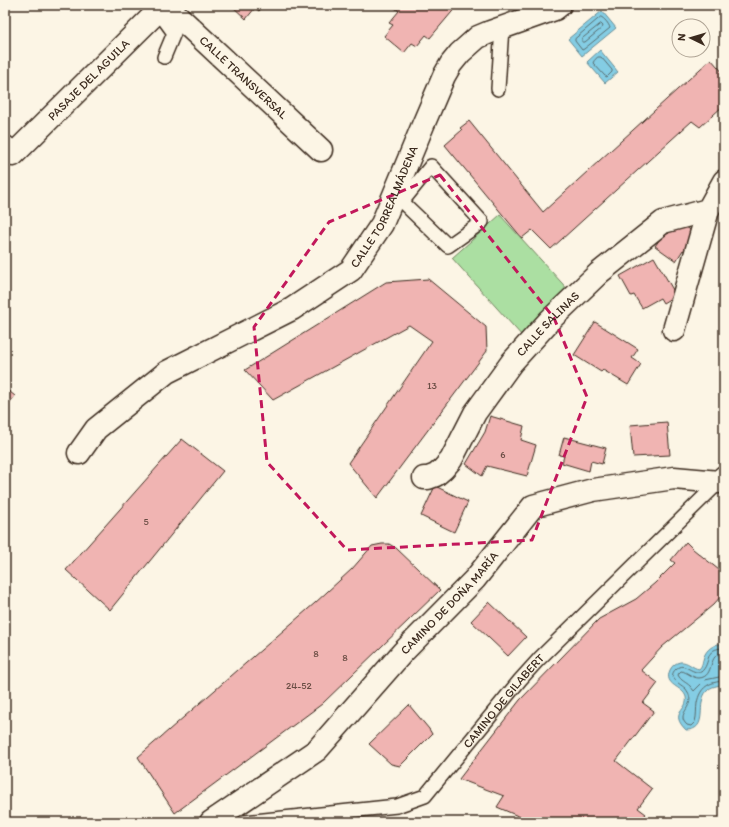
<svg xmlns="http://www.w3.org/2000/svg" width="729" height="827" font-family="Itim,sans-serif">
  <style>
    .green { fill: #abdfa2; stroke: #738460 }
    .water { fill: #84cde4; stroke: #678c95 }
    .lines { fill: none; stroke-linecap: round; stroke-linejoin: round }
    .shore { stroke: #586b6d; stroke-width: 1 }
    .building { fill: #f0b4b2; stroke: #3b2a1e }
    .service-casing { stroke: #3b2a1e; stroke-width: 16 }
    .minor-casing { stroke: #3b2a1e; stroke-width: 25 }
    .service { stroke: #fcf5e5; stroke-width: 13 }
    .minor { stroke: #fcf5e5; stroke-width: 22 }
    .marked { fill: none; stroke: #c2185b; stroke-width: 3; stroke-dasharray: 8 5; stroke-linejoin: round }
    .labels { text-anchor: middle; dominant-baseline: central; stroke-width: 4; stroke-linejoin: round; paint-order: stroke }
    .number-label { font-size: 10px; fill: #684c43 }
    .street-label { font-size: 12px; fill: #3b2a1e; stroke: #fcf5e5 }
  </style>
  <rect width="100%" height="100%" fill="#fcf5e5"/>
  <filter id="ink" filterUnits="userSpaceOnUse"><feTurbulence type="fractalNoise" baseFrequency=".025" numOctaves="2"/><feDisplacementMap in="SourceGraphic" scale="8" xChannelSelector="R" yChannelSelector="G"/><feConvolveMatrix kernelMatrix="1 2 1 2 8 2 1 2 1" color-interpolation-filters="sRGB"/></filter>
  <g filter="url(#ink)">
    <path class="green" d="M500 215 571 293 523 337 452 258Z"/>
    <g class="water">
      <path d="M602 11 616 28 582 56 568 39Z"/>
      <path d="M600 50 618 72 605 83 587 62Z"/>
      <path d="M718 644H724V684C718 686 711 686 707 691 695 703 710 730 686 730 668 712 689 711 686 697 683 686 663 686 670 670 672 666 675 663 680 662 688 661 692 668 699 669 702 666 702 664 703 660 705 651 710 647 718 644Z"/>
    </g>
    <g class="lines">
      <g class="shore">
        <path d="M601 17C604 18 609 24 610 28L584 49 582 50 575 41V39Z"/>
        <path d="M601 24 603 26 602 28 585 42H582V39Z"/>
        <path d="M598 57H601L612 70V72L607 77 605 76 593 63 594 61Z"/>
        <path d="M724 648C703 648 712 663 701 672 691 674 684 661 676 669 666 678 681 684 686 689 687 691 689 693 689 695 694 708 675 714 687 725L691 726 695 722C697 715 696 709 697 703 700 687 709 682 724 681"/>
        <path d="M724 653C706 653 716 677 699 678 692 678 688 672 681 671L679 673 678 675C681 681 686 682 690 686 692 688 693 690 694 691L705 680 724 676"/>
      </g>
    </g>
    <g class="building">
      <path d="M231 5H264L259 11 255 8 246 19Z"/>
      <path d="M398 5H455L457 6 430 38 426 35 417 46 412 43 404 53 384 36 393 25 389 23 399 11 395 8Z"/>
      <path d="M711 59 724 74V105L700 127 692 121 551 249 532 230 522 238 445 145 462 130 460 128 469 121 543 212Z"/>
      <path d="M677 221 698 235 686 252 683 250 676 261 655 246 665 232 668 234Z"/>
      <path d="M654 257 676 295 663 303 660 298 642 308 634 295 631 296 620 276Z"/>
      <path d="M428 279 486 327 487 351 377 498 348 463 432 341 409 325 273 400 245 370 386 282Z"/>
      <path d="M595 322 638 349 632 358 641 364 628 385 603 370 601 372 574 355Z"/>
      <path d="M5 388 15 396 5 408Z"/>
      <path d="M490 416 524 426 521 440 536 445 527 476 487 466 482 476 466 464 485 432Z"/>
      <path d="M667 422 670 455 633 457 630 425Z"/>
      <path d="M564 437 606 448 602 464 591 461 589 471 562 463 564 456 559 455Z"/>
      <path d="M182 439 223 471 110 610 66 570Z"/>
      <path d="M435 486 468 502 454 532 421 516Z"/>
      <path d="M686 542 693 549 724 574V593L713 605 662 647 641 670 658 683 643 703 654 711 616 761 652 789 638 808 646 814 639 822H532L497 807 504 796 459 779 520 700 599 619 636 599 655 583 675 563 671 560Z"/>
      <path d="M382 544H389L396 548 440 590 322 704 175 813 138 757 315 603 352 569 372 546Z"/>
      <path d="M489 602 526 637 508 656 471 621Z"/>
      <path d="M409 705 429 729 432 734 400 766 391 764 369 744Z"/>
    </g>
    <g class="lines">
      <defs>
        <g id="service">
          <path d="M158 11 174 33 164 57"/>
          <path d="M498 89 502 27"/>
          <path d="M395 195 448 246 482 222 431 166 402 202"/>
          <path id="s1" d="M244 822 397 806 425 796 520 680 539 659 719 482"/>
        </g>
        <g id="minor">
          <path id="s2" d="M166 5 321 150"/>
          <path id="s3" d="M5 147 13 155 164 5"/>
          <path d="M674 330 708 210"/>
          <path id="s4" d="M79 453 96 429 167 372 292 309 351 270 382 224 423 125 444 76 451 64 460 53 478 37 490 32 555 9 560 5"/>
          <path id="s5" d="M424 478H428L436 475 443 469 451 460 475 413 512 362 550 320 599 273 663 222 708 210 724 181"/>
          <path id="s6" d="M211 822 317 750 403 652 475 579 533 506 593 490 674 478 719 482 724 477"/>
        </g>
      </defs>
      <use href="#service" class="service-casing"/>
      <use href="#minor" class="minor-casing"/>
      <use href="#service" class="service"/>
      <use href="#minor" class="minor"/>
    </g>
  </g>
  <path class="marked" d="M440 175 554 318 587 397 532 540 347 550 267 462 254 327 329 222Z"/>
  <g class="labels">
    <g class="number-label">
      <text x="432" y="385">13</text>
      <text x="503" y="454">6</text>
      <text x="146" y="521">5</text>
      <text x="316" y="653">8</text>
      <text x="345" y="657">8</text>
      <text x="299" y="685">24-52</text>
    </g>
    <g class="street-label">
      <text stroke="none"><textPath href="#s2" startOffset="106">CALLE TRANSVERSAL</textPath></text>
      <text stroke="none"><textPath href="#s3" startOffset="118">PASAJE DEL AGUILA</textPath></text>
      <text stroke="none"><textPath href="#s4" startOffset="403">CALLE TORREALMÁDENA</textPath></text>
      <text stroke="none"><textPath href="#s5" startOffset="202">CALLE SALINAS</textPath></text>
      <text stroke="none"><textPath href="#s6" startOffset="326">CAMINO DE DOÑA MARÍA</textPath></text>
      <text stroke="none"><textPath href="#s1" startOffset="307">CAMINO DE GILABERT</textPath></text>
    </g>
  </g>
  <rect width="729" height="827" fill="none" stroke="#fcf5e5" stroke-width="20"/>
  <rect x="10" y="10" width="709" height="807" fill="none" stroke="#3b2a1e" stroke-width="1.5" filter="url(#ink)"/>
  <g transform="translate(691 38) rotate(275)"><circle r="19" fill="#fcf5e5" stroke="#afa495"/>
  <path d="M0-3L7 15L0 10L-7 15Z" fill="#3b2a1e"/>
  <text y="-6" font-size="11" font-weight="bold" text-anchor="middle" fill="#3b2a1e">N</text>
  </g>
</svg>
